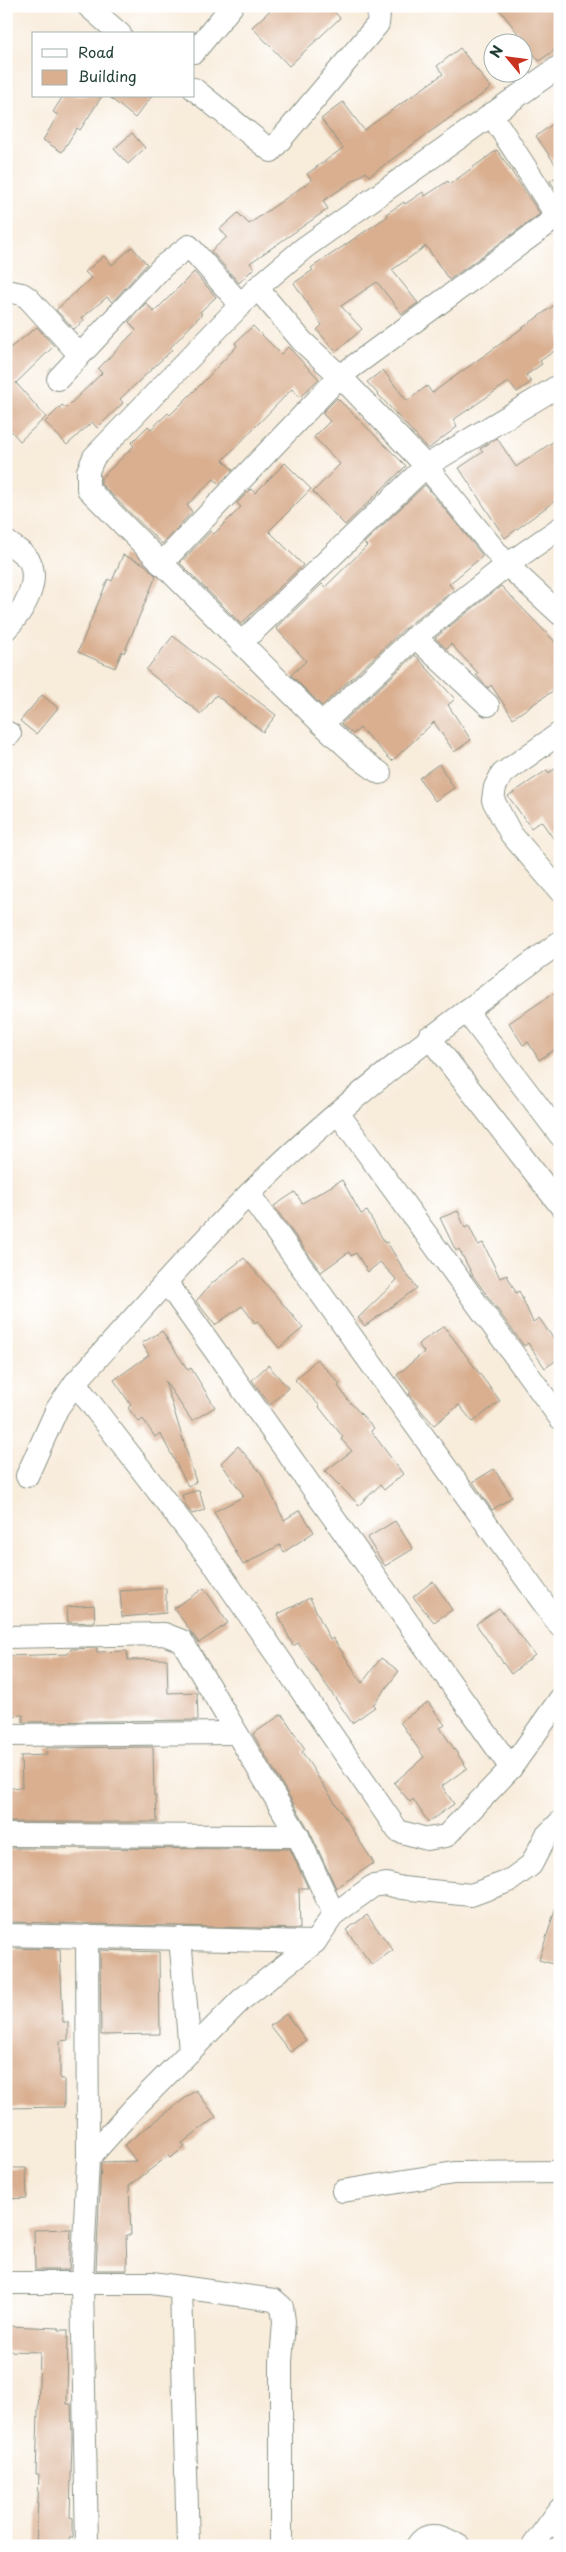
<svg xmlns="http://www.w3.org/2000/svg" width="566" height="2552" font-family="'Playpen Sans',sans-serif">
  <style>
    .building { fill: #d9af90 }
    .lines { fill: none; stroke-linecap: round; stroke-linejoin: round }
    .minor-casing { stroke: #8c9488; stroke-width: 24 }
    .minor { stroke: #fff; stroke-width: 22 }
  </style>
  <rect width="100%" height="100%" fill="#fff"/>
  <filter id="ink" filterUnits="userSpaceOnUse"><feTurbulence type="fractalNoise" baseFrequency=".02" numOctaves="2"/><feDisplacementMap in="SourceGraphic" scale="10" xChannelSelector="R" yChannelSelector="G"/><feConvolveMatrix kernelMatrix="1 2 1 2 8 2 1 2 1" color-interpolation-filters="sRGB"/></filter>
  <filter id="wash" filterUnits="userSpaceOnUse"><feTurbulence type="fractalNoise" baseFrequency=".0096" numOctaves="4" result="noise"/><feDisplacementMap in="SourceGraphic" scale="20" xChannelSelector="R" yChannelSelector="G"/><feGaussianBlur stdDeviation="1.12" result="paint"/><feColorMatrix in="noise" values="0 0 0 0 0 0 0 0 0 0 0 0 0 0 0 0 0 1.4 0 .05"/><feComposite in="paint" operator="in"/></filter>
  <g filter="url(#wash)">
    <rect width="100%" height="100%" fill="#f8ecdb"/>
    <g id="blocks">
      <g class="building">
        <path d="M275 6H329L340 18 289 66 252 27Z"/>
        <path d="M497 6H560V46L539 61Z"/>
        <path d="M460 48 491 88 369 176 366 172 323 201 328 209 250 263 254 268 239 283 211 251 227 237 220 229 238 213 249 224 312 180 307 174 343 148 321 119 343 102 364 130 443 74 437 66Z"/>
        <path d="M63 96H102L80 130 77 128 62 152 43 140 58 115 53 112Z"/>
        <path d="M108 96H152L135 118Z"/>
        <path d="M560 119V171L536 136Z"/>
        <path d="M132 133 145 148 128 164 114 149Z"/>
        <path d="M497 150 540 214 449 280 426 246 392 270 418 303 402 314 377 282 341 306 362 329 336 352 317 330 322 325 294 283 313 270 311 268 388 216 386 214 404 202 405 204 423 192 425 196 448 181 450 184Z"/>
        <path d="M560 174V196L550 181Z"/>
        <path d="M132 247 147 264 112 302 107 297 82 318 84 321 74 329 56 310 91 278 85 272 104 256 112 265Z"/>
        <path d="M194 272 216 297 200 312 202 314 170 348 172 350 120 399 123 403 97 428 92 422 67 445 45 422 62 405 66 408 102 373 98 369 136 330 129 322 146 303 154 312Z"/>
        <path d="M560 301V347L540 361 542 364 526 375 531 382 517 392 509 382 453 420 457 427 428 449 367 382 383 370 407 401 427 386 432 393Z"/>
        <path d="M253 326 281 354 288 347 319 379 300 397 292 389 223 460 233 470 219 484 214 479 187 505 192 512 162 544 101 484V478L134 446 131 443 148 426 151 429 168 413 170 415 205 380 237 346 235 343Z"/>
        <path d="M37 327 54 346 16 383 46 417 20 441 6 425V351Z"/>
        <path d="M337 398 406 466 345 525 313 492 340 464 314 437 330 421 322 413Z"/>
        <path d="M560 437V497L505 538 459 468 483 452 480 449 497 438 516 467Z"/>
        <path d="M285 463 311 489 269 531 303 565 241 624 180 563 211 531 214 534 241 507 237 503 251 489 255 493Z"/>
        <path d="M425 485 483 556 449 584 454 590 406 627 322 706 291 675 306 661 276 628 322 584 325 587 367 546 364 543Z"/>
        <path d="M123 555 144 564 156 576 124 653 122 651 115 668 78 652 108 579 112 581Z"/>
        <path d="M501 586 560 647V686L513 718 491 685 488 688 476 675 478 673 451 644 447 649 435 638Z"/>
        <path d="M173 636 276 715 263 732 216 695 201 714 146 670Z"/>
        <path d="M415 655 455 699 448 705 471 740 454 752 434 722 392 761 360 728 353 734 341 724Z"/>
        <path d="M42 695 58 708 36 734 20 721Z"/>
        <path d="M439 764 454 788 435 801 419 778Z"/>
        <path d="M560 765V848L541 821 531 828 508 796 547 770 549 773Z"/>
        <path d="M560 989V1046L539 1060 528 1042 523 1045 509 1023Z"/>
        <path d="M342 1180 361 1214 367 1211 385 1243 387 1242 405 1272 417 1288 365 1326 358 1318 397 1280 380 1262 368 1272 356 1253 351 1256 349 1252 321 1272 274 1206 295 1192 302 1203Z"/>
        <path d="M458 1211 465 1228 469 1226 478 1245 483 1243 500 1278 507 1275 516 1293 519 1291 533 1322 539 1318 560 1348V1358L545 1368 528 1343 524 1346 473 1276 459 1249 456 1251 440 1218Z"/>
        <path d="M244 1258 303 1328 279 1348 257 1321 255 1323 242 1306 215 1325 196 1301 211 1284Z"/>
        <path d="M444 1326 500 1401 473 1422 459 1405 434 1425 424 1414 409 1394 411 1392 397 1375 424 1352 418 1344Z"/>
        <path d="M162 1331 188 1370 191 1368 215 1407 192 1421 165 1381 196 1482 188 1486 160 1433 155 1437 143 1419 139 1422 128 1408 131 1405 114 1380 149 1355 142 1343Z"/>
        <path d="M317 1359 340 1384 338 1386 348 1400 374 1428 371 1431 403 1474 384 1490 380 1485 359 1505 325 1471 352 1451 341 1439 343 1437 319 1407 320 1406 295 1380Z"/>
        <path d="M268 1365 288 1388 270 1405 252 1380Z"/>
        <path d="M238 1446 261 1473 284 1520 300 1510 314 1532 284 1552 280 1545 243 1565 214 1512 244 1496 221 1463Z"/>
        <path d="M494 1469 512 1497 492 1510 473 1482Z"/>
        <path d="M199 1490 205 1510 192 1514 186 1506 182 1495Z"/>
        <path d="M395 1521 413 1549 385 1566 367 1538Z"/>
        <path d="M433 1581 452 1610 434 1622 413 1597Z"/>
        <path d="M166 1588V1613L122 1617 120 1591Z"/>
        <path d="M204 1588 228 1623 199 1643 174 1608Z"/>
        <path d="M310 1598 330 1640 333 1638 362 1683 381 1658 399 1671 373 1705 375 1707 352 1723 298 1643 293 1646 278 1614Z"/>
        <path d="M94 1605 95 1622 68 1623 67 1607Z"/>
        <path d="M499 1608 535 1655 511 1674 476 1624Z"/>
        <path d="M97 1648V1652L127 1651 128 1660 167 1659 168 1693 197 1692 198 1720 23 1722V1715L6 1716V1656L68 1654 71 1649Z"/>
        <path d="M428 1702 445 1725 440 1728 467 1768 442 1786 454 1804 428 1822 413 1799 410 1802 394 1783 424 1757 400 1722Z"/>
        <path d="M282 1714 305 1749 302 1752 374 1863 336 1888 309 1830 253 1734Z"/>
        <path d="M153 1747 154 1796H156L157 1822H6V1788L22 1787 21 1756 47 1755 46 1748Z"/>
        <path d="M6 1848 290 1849 308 1888H299L300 1929 6 1922Z"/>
        <path d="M556 1907 560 1908V1966L539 1960Z"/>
        <path d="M367 1915 393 1950 372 1965 346 1930Z"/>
        <path d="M6 1948 60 1949 63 2022H68V2040L60 2041V2079H64V2107L6 2108Z"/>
        <path d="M100 1950 159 1952 160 2034 101 2035Z"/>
        <path d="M286 2014 306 2040 290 2052 270 2026Z"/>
        <path d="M196 2090 216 2117 182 2143 185 2147 170 2158 168 2156 129 2186 131 2235H126L127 2270H96L101 2164 103 2162 136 2161 124 2145Z"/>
        <path d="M6 2168H26L27 2198 6 2199Z"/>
        <path d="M71 2229 69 2270H35L34 2230Z"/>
        <path d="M6 2326 59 2328V2330H68L67 2404H71L72 2438 70 2517 73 2518V2538H69V2546H36L39 2474H36L40 2352 6 2351Z"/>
      </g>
    </g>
  </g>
  <g filter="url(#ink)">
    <use href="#blocks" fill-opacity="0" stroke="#8c9488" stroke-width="1"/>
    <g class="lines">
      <defs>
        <g id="minor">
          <path d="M88 6 120 34"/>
          <path d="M194 52 232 6"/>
          <path d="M194 89 271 151 378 24 379 13 376 6"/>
          <path d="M491 114 560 221"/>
          <path d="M257 288 302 341 340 376 426 466 507 565 560 614"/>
          <path d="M6 291 22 294 28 298 79 354"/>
          <path d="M58 379 163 266 189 246 241 305"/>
          <path d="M6 541C13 547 26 554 30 562 40 584 22 613 6 629"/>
          <path d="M161 564 340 376 557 217"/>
          <path d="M415 637 488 705"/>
          <path d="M241 643 426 466 560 385"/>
          <path d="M322 724 415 637 507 565 560 528"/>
          <path d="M6 732 10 734"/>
          <path d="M560 733 502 774 495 787 493 800 511 834 560 891"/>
          <path d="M380 773 358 757 322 724 88 489V471L94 457 257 288 304 248 560 66"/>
          <path d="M466 1011 560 1135"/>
          <path d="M429 1037 560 1205"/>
          <path d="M338 1113 560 1418"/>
          <path d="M249 1194 560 1626"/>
          <path d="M167 1283 511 1768"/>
          <path d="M75 1383 216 1567 398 1831 427 1839 446 1836 511 1768 560 1699"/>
          <path d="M27 1476 57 1409 75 1383C133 1320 188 1254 249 1194 344 1099 452 1021 560 942"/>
          <path d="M6 1637 164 1634 182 1641 298 1836 334 1914"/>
          <path d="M6 1735 235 1733"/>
          <path d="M6 1835 298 1836"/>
          <path d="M6 1935 315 1942"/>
          <path d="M87 1936 88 2159 82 2282 87 2546"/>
          <path d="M180 1938 190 2051"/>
          <path d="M88 2159 132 2110 241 2000 315 1942 334 1914 373 1886 386 1884 402 1888 471 1895 509 1881 531 1865 546 1836 560 1822"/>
          <path d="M343 2191 454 2173 560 2172"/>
          <path d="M6 2283H152L274 2300 282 2307 284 2321 281 2362V2546"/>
          <path d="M181 2287 188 2546"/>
          <path d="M417 2546C428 2528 445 2538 459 2546"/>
          <path d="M533 2546 560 2509"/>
        </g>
      </defs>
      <use href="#minor" class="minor-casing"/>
      <use href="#minor" class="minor"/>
    </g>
  </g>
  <rect width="566" height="2552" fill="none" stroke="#fff" stroke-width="25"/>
  <rect x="32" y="32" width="162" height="65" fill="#ffffff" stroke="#a5b1ae"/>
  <rect x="42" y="49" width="25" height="8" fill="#ffffff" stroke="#a5b1ae"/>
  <text x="78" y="58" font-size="15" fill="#1f3d34">Road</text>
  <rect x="42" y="70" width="25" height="15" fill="#d9af90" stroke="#a5b1ae"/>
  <text x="78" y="82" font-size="15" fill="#1f3d34">Building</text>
  <g transform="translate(508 58) rotate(299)"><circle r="24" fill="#ffffff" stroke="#a5b1ae"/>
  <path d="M0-4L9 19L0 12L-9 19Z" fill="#c8321e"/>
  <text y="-8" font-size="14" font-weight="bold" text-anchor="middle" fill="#1f3d34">N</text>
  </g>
</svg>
